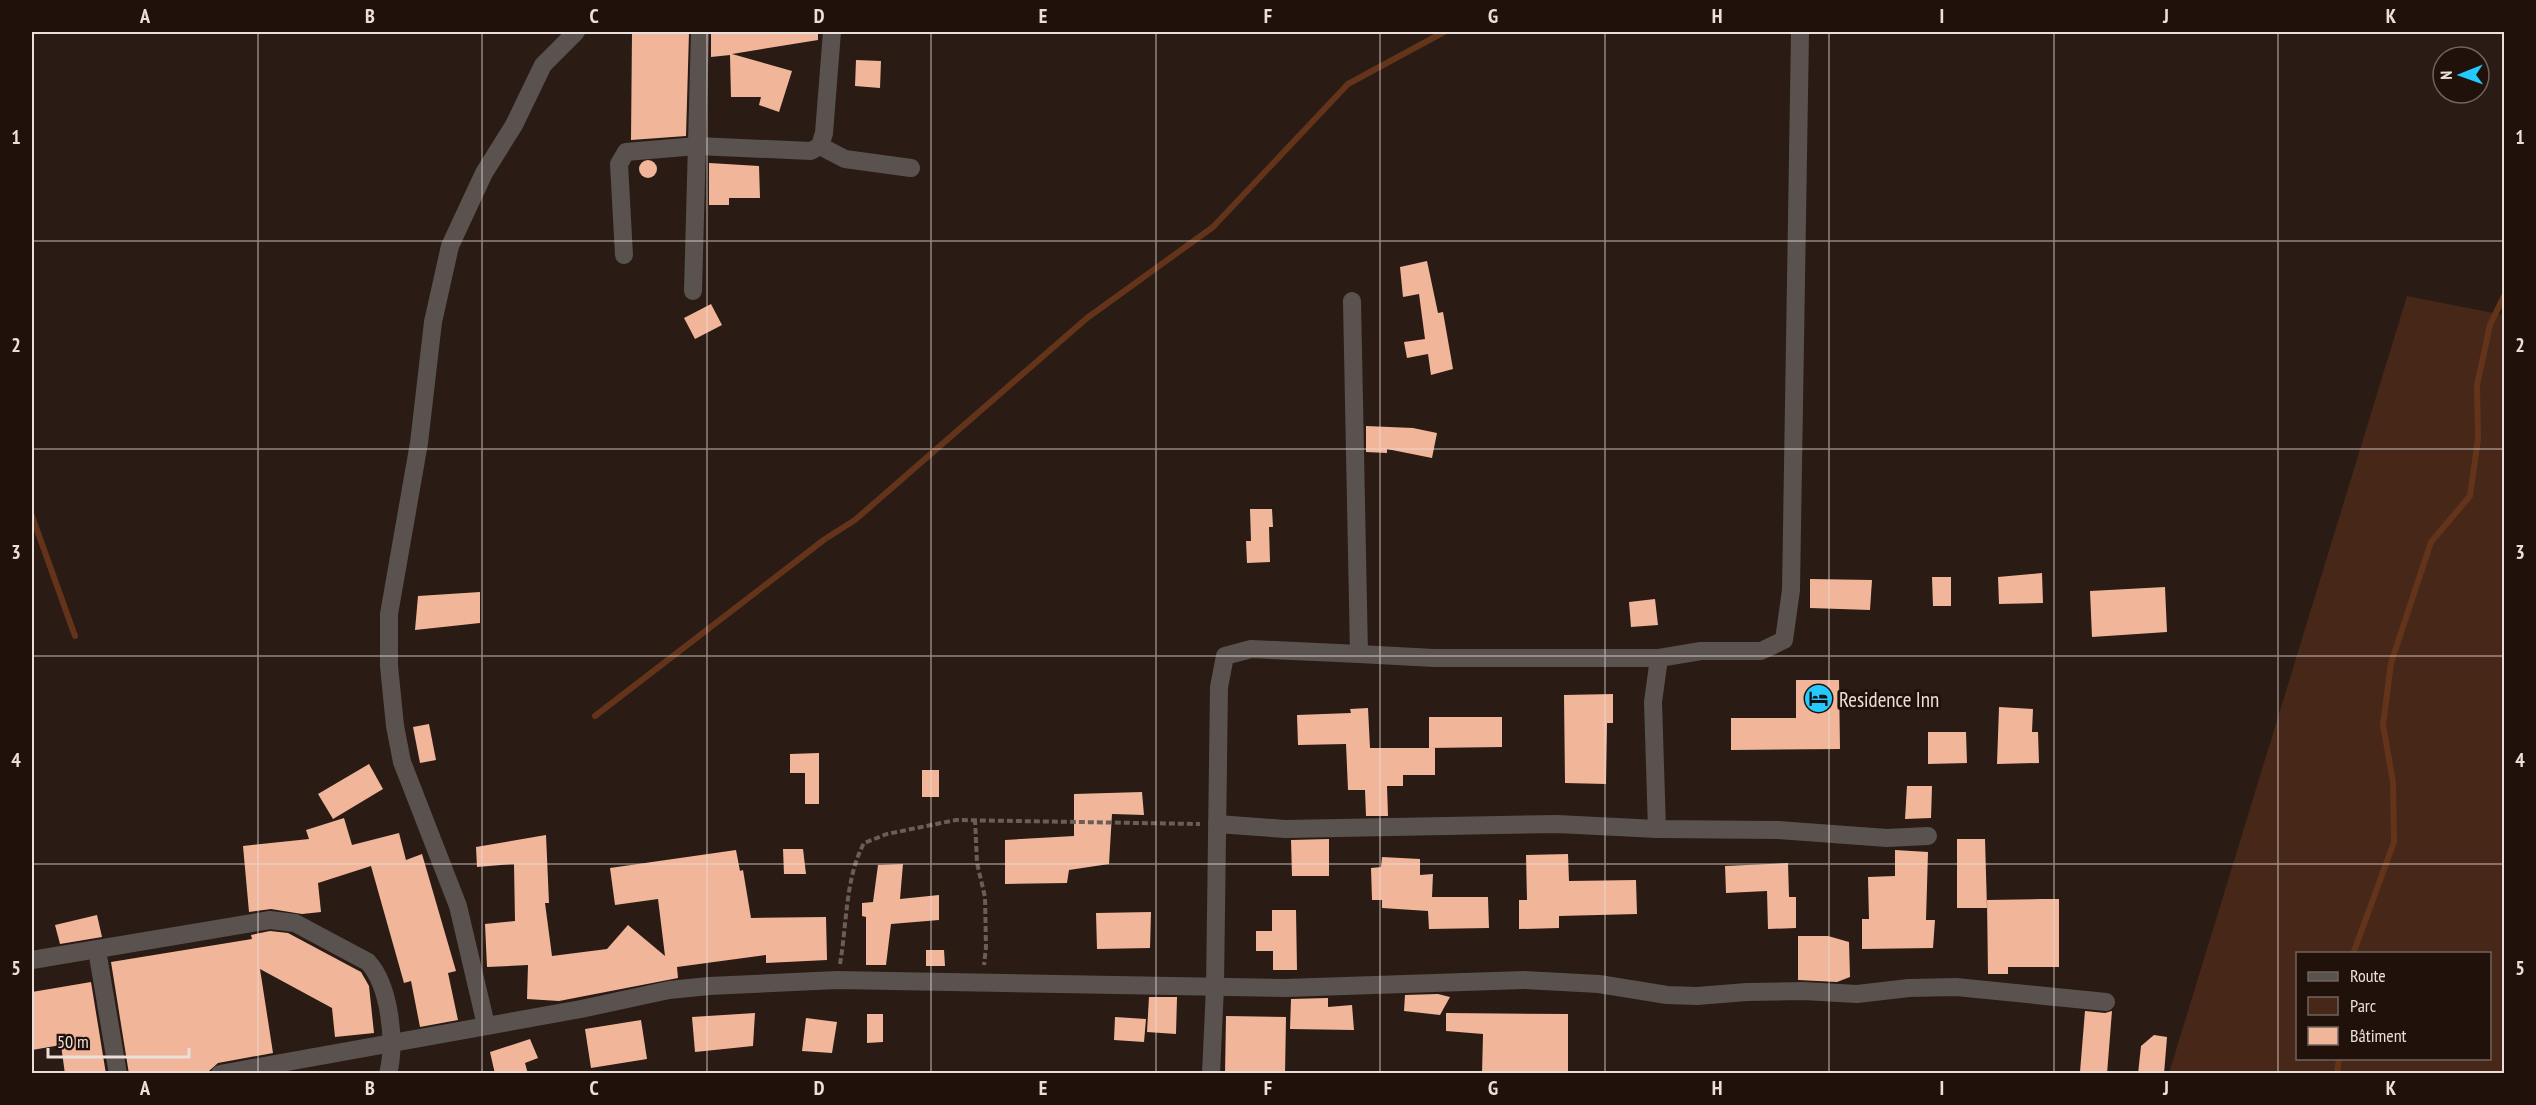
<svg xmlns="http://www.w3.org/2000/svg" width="2536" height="1105" font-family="'PT Sans Narrow',sans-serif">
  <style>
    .green { fill: #462718; fill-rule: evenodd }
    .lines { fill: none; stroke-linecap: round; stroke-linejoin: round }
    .stream { stroke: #64341a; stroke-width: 6 }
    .building { fill: #f1b69a }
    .path { stroke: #6b5d57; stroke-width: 4; stroke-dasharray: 6 3; stroke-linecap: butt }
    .minor { stroke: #5a524e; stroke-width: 18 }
    .grid { fill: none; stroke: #eadfda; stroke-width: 1.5; stroke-opacity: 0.55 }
    .labels { text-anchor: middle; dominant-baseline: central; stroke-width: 6; stroke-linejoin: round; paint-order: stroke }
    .poi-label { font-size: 21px; fill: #eadfda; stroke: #20120b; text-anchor: start }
    .neatline { fill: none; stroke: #eadfda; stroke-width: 2 }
    .grid-label { font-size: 20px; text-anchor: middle; font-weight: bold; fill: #eadfda }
  </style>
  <rect width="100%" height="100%" fill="#2a1b14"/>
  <path class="green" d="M2407 296 2504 315V1073H2169ZM2298 954H2490V1058H2298Z"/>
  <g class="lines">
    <g class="stream">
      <path d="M32 516 75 636"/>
      <path d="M595 716 825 539 855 520 1087 318 1213 227 1348 84 1444 32"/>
      <path d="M2353 954 2394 842 2393 782 2383 725 2391 663 2431 542 2470 496 2478 439 2477 385 2490 325 2504 296"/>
      <path d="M2337 1074 2339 1058"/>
    </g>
  </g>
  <g class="building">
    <path d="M632 32H689L686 136 631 140Z"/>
    <path d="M711 32H818V40L732 54 792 71 779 112 759 105 761 97H731L730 55 711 57Z"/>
    <path d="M856 60 881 61 880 88 855 86Z"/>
    <circle cx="648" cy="169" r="9"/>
    <path d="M709 163 759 166 760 198H729V205H709Z"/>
    <path d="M1427 261 1438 313 1443 312 1453 369 1431 375 1428 354 1407 358 1404 342 1425 339 1419 294 1403 297 1400 267Z"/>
    <path d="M711 304 722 325 695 339 684 318Z"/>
    <path d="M1366 426 1413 428 1437 433 1432 458 1387 449V453L1366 452Z"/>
    <path d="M1250 509H1272L1273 527H1269L1270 562 1247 563 1246 541H1251Z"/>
    <path d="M2042 573 2043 603 1999 604 1998 577Z"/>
    <path d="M1932 577H1951V606H1933Z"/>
    <path d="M1810 579 1872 580 1870 610 1810 608Z"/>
    <path d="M2165 587 2167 632 2092 637 2090 591Z"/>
    <path d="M480 592V623L415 630 418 596Z"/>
    <path d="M1655 599 1658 625 1631 627 1629 602Z"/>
    <path d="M1796 680H1839L1840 749 1731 750V718H1796Z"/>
    <path d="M1613 694V723H1607L1606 784 1565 783 1564 695Z"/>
    <path d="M1999 707 2033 709 2032 732H2038L2039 763 1997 764Z"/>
    <path d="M1368 708 1370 748H1435V775H1403V786H1387L1388 816H1366L1365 790H1348L1346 744 1298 745 1297 715 1351 713 1350 709Z"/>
    <path d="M1429 717H1502V747L1429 748Z"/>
    <path d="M429 724 436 760 420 763 413 727Z"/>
    <path d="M1928 732H1966L1967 763 1928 764Z"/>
    <path d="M819 753V804H805V773H790V754Z"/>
    <path d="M369 764 383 789 333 819 318 794Z"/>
    <rect x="922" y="770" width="17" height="27"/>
    <path d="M1907 786H1932L1931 818 1905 819Z"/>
    <path d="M1142 792 1144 815 1112 814 1109 864 1069 870 1067 883 1005 884V840L1074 836V794Z"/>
    <path d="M344 818 352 845 399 833 406 860 422 854 456 971 448 973 458 1020 420 1027 411 981 404 983 371 866 318 883 321 912 302 914 271 909 249 912 243 846 309 839 306 830Z"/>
    <path d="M546 835 549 903H545L552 956 607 949 628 925 665 956 658 899 615 905 610 868 736 850 740 871 743 870 751 918 826 917 827 960 766 963V955L677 967 678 978 559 1001 527 999 528 965 487 967 485 924 515 921 514 864 477 867 476 847Z"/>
    <path d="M1329 839V876H1292L1291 840Z"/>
    <path d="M1957 839H1985L1987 908H1957Z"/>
    <path d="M783 849H803L806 874H784Z"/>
    <path d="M1895 850 1928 852 1926 920H1935L1933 948 1862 949V919H1869L1868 877 1895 876Z"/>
    <path d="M1568 854 1569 881 1636 880 1637 914 1559 916V928L1519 929V900H1527L1526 855Z"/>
    <path d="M1382 857 1420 859V875L1433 874 1432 897H1488L1489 928 1429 929 1428 911 1382 908V900H1372L1371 868 1381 867Z"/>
    <path d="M1788 863 1789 897H1796V928L1768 929 1767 891 1726 893 1725 866Z"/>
    <path d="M903 864 900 899 939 895V920L891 924 886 965H866V917L862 916V903L873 902 878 865Z"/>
    <path d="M2041 899H2059V967H2008V974H1988L1987 900Z"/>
    <path d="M1272 910H1296L1297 970H1273V951H1256V931H1272Z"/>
    <path d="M1151 912 1150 948 1097 949 1096 913Z"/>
    <path d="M97 915 102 937 60 944 55 925Z"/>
    <path d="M270 931 288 933 361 972 369 986 374 1033 335 1037 332 1008 260 969 273 1053 218 1063 209 1071 194 1074H129L111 962 252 939 251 935Z"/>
    <path d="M1798 936H1828L1849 942 1850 977 1837 982 1798 980Z"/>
    <path d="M926 950H944L945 966H926Z"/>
    <path d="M91 982 106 1074H65L61 1045 32 1050V992Z"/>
    <path d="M1438 994 1450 997 1440 1015 1404 1011 1405 995Z"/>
    <path d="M1149 997H1177L1176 1034 1147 1032Z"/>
    <path d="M1328 998V1007L1352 1005 1354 1030 1290 1029 1291 999Z"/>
    <path d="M2085 1011 2105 1013 2112 1011 2107 1074 2080 1072Z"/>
    <path d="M755 1013 753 1046 695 1052 692 1017Z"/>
    <path d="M1446 1013 1568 1014V1074H1482L1483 1034 1446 1031Z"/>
    <path d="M867 1014H883V1042L867 1043Z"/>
    <path d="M1226 1016 1286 1017 1285 1074H1225Z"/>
    <path d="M1115 1017 1146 1019 1144 1042 1114 1040Z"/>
    <path d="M806 1018 837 1022 832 1053 802 1051Z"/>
    <path d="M641 1020 647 1059 591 1068 585 1029Z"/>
    <path d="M2154 1035 2167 1037 2164 1074H2138L2141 1046Z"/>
    <path d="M530 1039 538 1058 525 1063 528 1074H495L490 1052Z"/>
  </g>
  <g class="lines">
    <g class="path">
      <path d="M975 819 977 863 985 897 986 947 984 965"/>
      <path d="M840 964C847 924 845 879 864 843L887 834 956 820 1200 824"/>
    </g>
    <g class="minor">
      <path d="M820 146 845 159 911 168"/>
      <path d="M624 255 619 164 626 152 697 146 811 151 820 146 824 133 832 32"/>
      <path d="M693 291 700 32"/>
      <path d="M1359 654 1434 658H1659"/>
      <path d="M1217 824 1285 829 1557 824 1657 829 1778 830 1887 838 1928 836"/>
      <path d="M1657 829 1653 702 1659 658 1701 651H1761L1784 640 1791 590 1800 32"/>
      <path d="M97 950 118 1074"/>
      <path d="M32 960 270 920 295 923 368 962C390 986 396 1043 388 1074"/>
      <path d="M486 1025 458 906 402 762 395 726 389 666V614L419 443 433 322 450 246 484 173 514 125 543 65 576 32"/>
      <path d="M220 1074 581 1009 669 990 709 986 837 980 1285 988 1524 980 1599 984 1667 995 1697 996 1747 992 1803 991 1857 994 1909 988 1956 987 2106 1002"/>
      <path d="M1211 1074 1215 987 1219 687 1225 656 1251 649 1359 654 1352 301"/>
    </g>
  </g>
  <path class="grid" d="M258 32V1074M482 32V1074M707 32V1074M931 32V1074M1156 32V1074M1380 32V1074M1605 32V1074M1829 32V1074M2054 32V1074M2278 32V1074M32 241H2504M32 449H2504M32 656H2504M32 864H2504"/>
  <defs>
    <symbol id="hotel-disc" viewBox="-11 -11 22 22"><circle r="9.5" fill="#24c9fe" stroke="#20120b"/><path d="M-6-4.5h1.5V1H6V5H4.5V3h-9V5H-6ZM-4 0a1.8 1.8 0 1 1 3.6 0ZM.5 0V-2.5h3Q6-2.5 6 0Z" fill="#111"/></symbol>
  </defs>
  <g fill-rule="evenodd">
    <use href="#hotel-disc" x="1802" y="682" width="33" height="33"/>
  </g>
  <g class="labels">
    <g class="poi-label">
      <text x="1839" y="699">Residence Inn</text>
    </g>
  </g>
  <rect width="2536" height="1105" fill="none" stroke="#20120b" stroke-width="66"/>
  <rect x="2296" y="952" width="195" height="108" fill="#20120b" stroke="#71645e" stroke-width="1.5"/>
  <rect x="2308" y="972" width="30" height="9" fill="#5a524e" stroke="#71645e" stroke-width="1.5"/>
  <text x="2350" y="982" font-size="18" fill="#eadfda">Route</text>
  <rect x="2308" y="997" width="30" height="18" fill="#462718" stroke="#71645e" stroke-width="1.5"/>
  <text x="2350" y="1012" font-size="18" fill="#eadfda">Parc</text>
  <rect x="2308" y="1027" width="30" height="18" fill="#f1b69a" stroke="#71645e" stroke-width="1.5"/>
  <text x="2350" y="1042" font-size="18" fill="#eadfda">Bâtiment</text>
  <g transform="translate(2461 75) rotate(269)"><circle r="28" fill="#20120b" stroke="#71645e" stroke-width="1.5"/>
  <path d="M0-4.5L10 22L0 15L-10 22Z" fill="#24c9fe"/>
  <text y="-9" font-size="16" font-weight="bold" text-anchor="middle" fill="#eadfda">N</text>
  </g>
  <path d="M48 1048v9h141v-9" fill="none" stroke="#eadfda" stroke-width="3"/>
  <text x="57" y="1048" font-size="18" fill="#eadfda" stroke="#20120b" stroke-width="4.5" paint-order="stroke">50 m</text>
  <rect x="33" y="33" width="2470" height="1039" class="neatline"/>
  <g class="grid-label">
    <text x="145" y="23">A</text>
    <text x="370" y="23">B</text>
    <text x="594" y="23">C</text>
    <text x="819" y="23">D</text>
    <text x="1043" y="23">E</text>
    <text x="1268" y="23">F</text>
    <text x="1493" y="23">G</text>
    <text x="1717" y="23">H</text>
    <text x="1942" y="23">I</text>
    <text x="2166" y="23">J</text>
    <text x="2391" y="23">K</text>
    <text x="16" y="144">1</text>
    <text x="2520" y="144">1</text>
    <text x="16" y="352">2</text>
    <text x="2520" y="352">2</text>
    <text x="16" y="559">3</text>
    <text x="2520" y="559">3</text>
    <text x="16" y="767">4</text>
    <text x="2520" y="767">4</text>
    <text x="16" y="975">5</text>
    <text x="2520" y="975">5</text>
    <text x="145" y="1095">A</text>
    <text x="370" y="1095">B</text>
    <text x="594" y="1095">C</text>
    <text x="819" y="1095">D</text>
    <text x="1043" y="1095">E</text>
    <text x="1268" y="1095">F</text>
    <text x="1493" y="1095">G</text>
    <text x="1717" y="1095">H</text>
    <text x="1942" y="1095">I</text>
    <text x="2166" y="1095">J</text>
    <text x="2391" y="1095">K</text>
  </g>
</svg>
